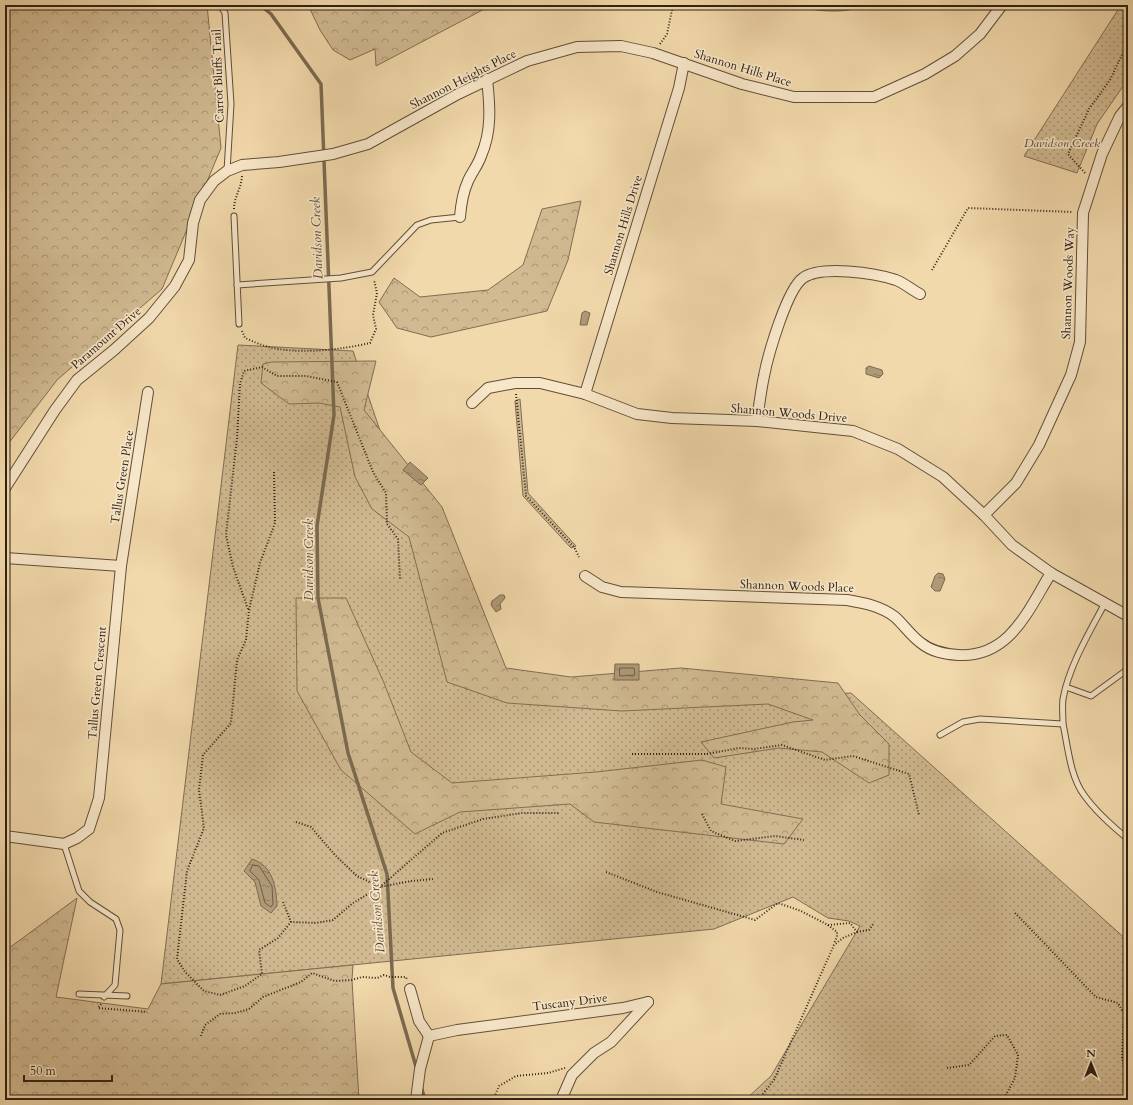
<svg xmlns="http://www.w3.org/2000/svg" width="1133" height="1105" font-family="Cardo,serif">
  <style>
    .grass { fill: url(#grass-dots); stroke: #806e54 }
    .forest { fill: url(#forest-crowns); stroke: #806e54 }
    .water { fill: url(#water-ripples); stroke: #7b6a50 }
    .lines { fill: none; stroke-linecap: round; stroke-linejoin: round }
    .shore { stroke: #6e5e46; stroke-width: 1 }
    .stream { stroke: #7b6a50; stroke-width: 3.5 }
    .lane-casing { stroke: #5f4f3a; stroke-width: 7 }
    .street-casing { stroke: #5f4f3a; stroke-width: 12 }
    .path { stroke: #2e2115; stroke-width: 2; stroke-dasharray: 1 2; stroke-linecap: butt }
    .lane { stroke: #f7e6c8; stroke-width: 5 }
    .street { stroke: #f7e6c8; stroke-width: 10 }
    .labels { text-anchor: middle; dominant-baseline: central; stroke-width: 3.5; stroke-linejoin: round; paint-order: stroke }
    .street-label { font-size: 12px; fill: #2e2115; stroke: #f7e6c8 }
    .park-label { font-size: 12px; font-style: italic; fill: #574734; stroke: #f7e6c8 }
    .water-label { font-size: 13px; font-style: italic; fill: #5b4b38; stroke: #f7e6c8 }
  </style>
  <defs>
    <pattern id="grass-dots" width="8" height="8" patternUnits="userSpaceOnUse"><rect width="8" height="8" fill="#d1ba92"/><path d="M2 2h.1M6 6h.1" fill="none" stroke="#aa9776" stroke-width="1.8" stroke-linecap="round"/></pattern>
    <pattern id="forest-crowns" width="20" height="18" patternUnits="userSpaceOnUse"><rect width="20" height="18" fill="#d1ba92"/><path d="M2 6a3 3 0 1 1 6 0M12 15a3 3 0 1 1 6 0" fill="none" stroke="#aa9776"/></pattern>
    <pattern id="water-ripples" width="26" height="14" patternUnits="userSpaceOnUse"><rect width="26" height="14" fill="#af9a78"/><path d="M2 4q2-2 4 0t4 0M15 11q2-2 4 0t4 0" fill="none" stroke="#8f7d61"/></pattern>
  </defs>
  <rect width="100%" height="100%" fill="#f2d9ab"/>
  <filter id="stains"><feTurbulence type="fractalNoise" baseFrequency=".005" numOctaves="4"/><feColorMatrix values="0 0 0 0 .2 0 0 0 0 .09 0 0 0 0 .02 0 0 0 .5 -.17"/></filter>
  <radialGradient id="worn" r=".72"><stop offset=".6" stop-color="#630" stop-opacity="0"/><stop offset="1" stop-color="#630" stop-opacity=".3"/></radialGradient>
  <g class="grass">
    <path d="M792 5H866C843 15 815 11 792 5Z"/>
    <path d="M1121 5H1128V79L1097 124 1077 173 1024 156Z"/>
    <path d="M238 345 353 351 463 675 599 704 851 693 1128 941V1100H745L771 1076 860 926 849 921 828 918 793 897 714 929 161 984Z"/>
    <path d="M520 399 528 493 576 546 571 548 523 496 515 401Z"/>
  </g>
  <g class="forest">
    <path d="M5 5H207L221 148 162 289 57 380 5 448Z"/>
    <path d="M308 5H492L376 66 375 49 350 60 333 50 320 30Z"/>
    <path d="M581 201 568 260 547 311 431 337 397 328 379 302 394 278 420 297 488 290 523 265 542 209Z"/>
    <path d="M376 361 364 410 442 507 506 668 571 677 681 668 838 683 860 715 889 744V775L869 783 822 752 779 748 714 758 701 742 793 722 813 720 768 704 622 711 507 703 447 682 409 537 372 509 355 477 340 407 319 403 289 404 261 383 263 364 271 362Z"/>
    <path d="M296 598H346L384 683 411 752 452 783 596 772 702 760 726 767 721 804 803 819 784 844 594 822 570 804 460 812 415 834 341 770 297 691Z"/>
    <path d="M77 898 56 997 148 1009 161 984 353 965 352 980 359 1100H5V951Z"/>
  </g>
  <g class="water">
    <path d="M585 311 590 313 587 325H580L582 313Z"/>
    <path d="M869 366 882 370 883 374 879 378 866 374V368Z"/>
    <path d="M410 462 428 478 421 485 403 470Z"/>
    <path d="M938 573 943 574 945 579 940 591H935L931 587 935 576Z"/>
    <path d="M500 595H504L505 598 500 604 501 609 496 612 491 605 492 601Z"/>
    <path d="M615 664H639V680H614Z"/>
    <path d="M252 859C273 866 276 886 277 906L271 913 261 906 255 882 244 871Z"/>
  </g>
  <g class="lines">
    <g class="shore">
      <path d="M620 668H634L635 675 620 676Z"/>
      <path d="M253 865 259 866 272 886 273 904 271 907 265 903 259 880 250 871Z"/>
    </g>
    <g class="stream">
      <path d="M260 5 271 14 321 84 334 415 317 526 318 598 348 753 387 874 393 988 417 1070"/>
      <path d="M421 1086 425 1100"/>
    </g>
    <defs>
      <g id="lane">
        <path d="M220 5 225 13 231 104 227 171"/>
        <path d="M234 216 239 324"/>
        <path d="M237 285 341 278 372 272 417 225 431 220 460 217"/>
        <path d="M1066 687 1091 696 1128 669"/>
        <path d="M1063 724C1068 747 1070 776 1084 795 1096 812 1112 826 1128 839"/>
        <path d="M940 735 963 722 980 719 1063 724C1063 716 1062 707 1063 699 1069 666 1089 633 1105 603"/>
        <path d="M64 844 79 891 90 902 116 919 120 930 115 985 104 997"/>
        <path d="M79 994 127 996"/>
      </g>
      <g id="street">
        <path d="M460 217C461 204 463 192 468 181 472 172 478 165 481 156 492 131 490 106 487 79"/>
        <path d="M585 394 679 88 684 63"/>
        <path d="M472 403 488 388 515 383H540L585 394 637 414 672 418 757 421 853 431 898 449 943 477 984 515 1012 545 1051 573 1128 616"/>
        <path d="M757 421C759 406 761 390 764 376 768 355 787 289 803 278 821 265 875 273 896 280 904 283 912 290 920 294"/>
        <path d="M5 488 55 410 77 380 114 350 149 318 175 286 189 260 193 223 200 200 214 181 227 171 242 165 279 162 333 154 368 144 458 94 527 61 577 47 621 46 653 53 742 84 794 97H874L925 74 955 56 980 34 1002 5"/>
        <path d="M984 515 1016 483 1039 445 1071 375 1080 342 1083 213 1102 154 1120 116 1128 106"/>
        <path d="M5 558 121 566"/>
        <path d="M585 576 602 587 621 592 847 600C864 603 881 606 895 617 904 625 911 636 921 643 932 652 945 654 958 655 1010 658 1028 610 1051 573"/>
        <path d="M5 836 64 844 77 838 89 829 99 798 121 566 148 392"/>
        <path d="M410 989 419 1021 429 1036"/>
        <path d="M416 1100 420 1069 429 1036 457 1030 623 1008 648 1002"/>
        <path d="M561 1100 572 1075 594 1053 611 1042 648 1002"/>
      </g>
    </defs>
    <use href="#lane" class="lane-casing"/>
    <use href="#street" class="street-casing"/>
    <g class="path">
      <path d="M660 44 667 34 673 5"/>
      <path d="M1085 173 1068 154 1089 109 1110 80 1128 42"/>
      <path d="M234 209C234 197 242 187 242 175"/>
      <path d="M932 270 968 208 1073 212"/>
      <path d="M242 331 245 338C252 341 259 344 265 346 296 355 340 350 370 343L376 329 373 315 377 293 374 280"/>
      <path d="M516 394 526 496 574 547 579 557"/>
      <path d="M274 472 275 523 260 563 249 610 246 640 237 660 231 723 203 755 199 790 204 828 187 871 177 959 185 972 204 991 220 995 245 986 262 974 259 950 278 938 291 922 316 923 333 920 353 903 380 887 411 881 434 879"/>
      <path d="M248 609 233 567 226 535 237 438 240 384 244 371 262 367 277 376H306L337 382 373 472 386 493 387 524 398 539 400 579"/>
      <path d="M632 754H707L739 748 754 749 782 745 825 760 853 756 909 774 919 815"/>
      <path d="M702 814 711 831 735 841 775 836 804 840"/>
      <path d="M296 822 311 827 335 855 357 876 380 887 442 833 483 819 522 813H559"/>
      <path d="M606 872 657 892 755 920 778 903 801 911 828 925 850 923 857 932 843 938 834 945 774 1080 758 1100"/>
      <path d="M283 902 291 922"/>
      <path d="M1015 913 1096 997 1118 1003 1124 1014 1122 1058 1127 1078 1124 1100"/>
      <path d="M828 925 837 932V937L834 943"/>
      <path d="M857 932 869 930 874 923"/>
      <path d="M101 1004 98 1008 147 1012"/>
      <path d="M201 1036 205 1025 220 1014 235 1013 249 1009 263 997 301 982 312 973 335 981 352 980 362 977 377 978 384 975 390 977H406L407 980"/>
      <path d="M947 1068 969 1065 995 1036 1007 1035 1018 1055 1015 1078 1003 1100"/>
      <path d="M493 1100 499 1086 516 1076 548 1073 565 1068"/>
    </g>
    <use href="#lane" class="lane"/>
    <use href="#street" class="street"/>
  </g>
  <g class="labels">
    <g class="street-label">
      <text transform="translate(743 68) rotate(17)">Shannon Hills Place</text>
      <text transform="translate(218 76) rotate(-92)">Carrot Bluffs Trail</text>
      <text transform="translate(463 79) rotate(-27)">Shannon Heights Place</text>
      <text transform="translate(623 225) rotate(-73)">Shannon Hills Drive</text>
      <text transform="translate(1068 283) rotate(-88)">Shannon Woods Way</text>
      <text transform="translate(106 338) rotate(-41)">Paramount Drive</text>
      <text transform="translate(789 413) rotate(5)">Shannon Woods Drive</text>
      <text transform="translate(122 477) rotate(-81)">Tallus Green Place</text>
      <text transform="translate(797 586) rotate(2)">Shannon Woods Place</text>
      <text transform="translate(97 683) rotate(-85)">Tallus Green Crescent</text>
      <text transform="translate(570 1002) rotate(-7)">Tuscany Drive</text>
    </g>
    <g class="park-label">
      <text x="1062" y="143">Davidson Creek</text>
    </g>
    <g class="water-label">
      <text transform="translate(317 238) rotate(-92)">Davidson Creek</text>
      <text transform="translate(309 560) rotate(-90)">Davidson Creek</text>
      <text transform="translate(377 912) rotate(-95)">Davidson Creek</text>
    </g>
  </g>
  <rect width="1133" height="1105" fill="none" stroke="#f2d9ab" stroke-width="20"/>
  <rect x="6" y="6" width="1121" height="1093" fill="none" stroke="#2e2115" stroke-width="2"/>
  <rect x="10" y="10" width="1113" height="1085" fill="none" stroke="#2e2115"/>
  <g transform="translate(1091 1063)" stroke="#f7e6c8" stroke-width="3" paint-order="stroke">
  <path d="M0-3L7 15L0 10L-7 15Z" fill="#2e2115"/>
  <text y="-6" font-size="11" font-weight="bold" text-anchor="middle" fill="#2e2115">N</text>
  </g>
  <path d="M24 1075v6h88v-6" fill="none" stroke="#2e2115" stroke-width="2"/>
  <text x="30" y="1075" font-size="12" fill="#2e2115" stroke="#f7e6c8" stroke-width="3" paint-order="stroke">50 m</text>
  <rect width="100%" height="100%" filter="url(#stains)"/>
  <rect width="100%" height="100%" fill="url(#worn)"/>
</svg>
